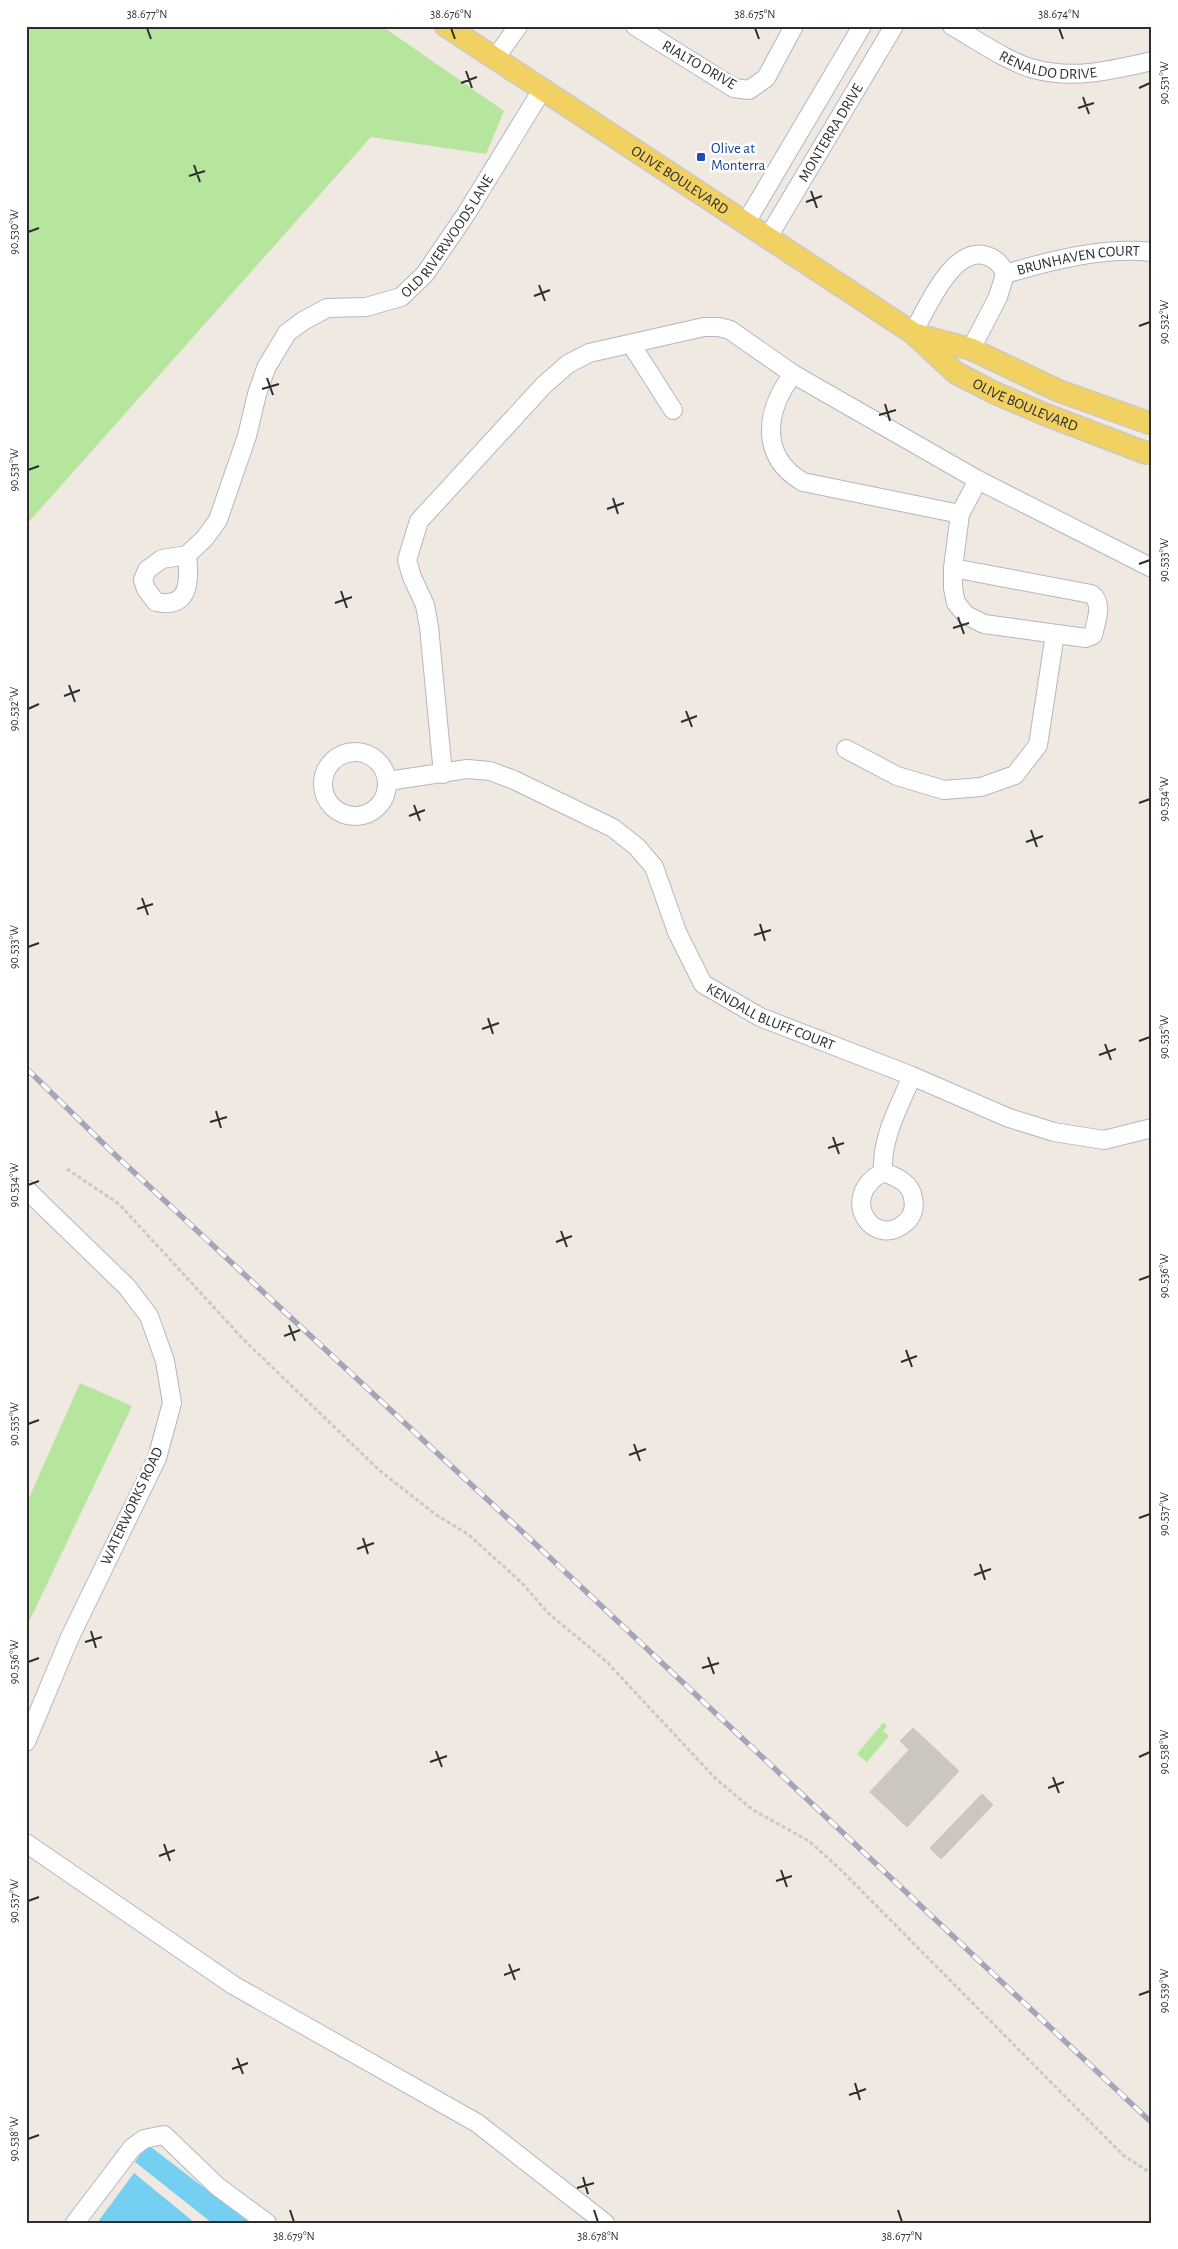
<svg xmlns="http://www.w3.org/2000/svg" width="1178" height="2249" font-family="'Alegreya Sans',sans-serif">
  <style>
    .green { fill: #b6e59e }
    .water { fill: #75cff0 }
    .building { fill: #cbc7bf; stroke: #cbc5ba }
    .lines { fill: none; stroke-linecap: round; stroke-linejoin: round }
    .minor-casing { stroke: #b4b7c1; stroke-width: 20 }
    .major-casing { stroke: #c9c9c9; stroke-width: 24 }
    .path { stroke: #c9c9c9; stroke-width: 3; stroke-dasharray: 4 2.5; stroke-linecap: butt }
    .minor { stroke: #fff; stroke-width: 18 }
    .major { stroke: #f2d163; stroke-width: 21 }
    .rail-casing { stroke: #a3a6b8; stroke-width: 5.5 }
    .rail { stroke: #fff; stroke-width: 4; stroke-dasharray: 11; stroke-linecap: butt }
    .ticks { fill: none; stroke: #2e2e2e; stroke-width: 2 }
    .transit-dot { fill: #1a4fb4; stroke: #fff; stroke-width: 2 }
    .labels { text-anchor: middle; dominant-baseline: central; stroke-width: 5; stroke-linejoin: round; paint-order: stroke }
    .street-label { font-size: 15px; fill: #2e2e2e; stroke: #fff }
    .transit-label { font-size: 15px; fill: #164399; stroke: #fff; text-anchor: start }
    .neatline { fill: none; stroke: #2e2e2e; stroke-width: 2 }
    .ticks-label { font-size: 12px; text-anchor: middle; fill: #2e2e2e }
  </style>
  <rect width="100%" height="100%" fill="#efe9e1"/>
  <g class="green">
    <path d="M26 26H382L504 111 486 154 371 137 26 525Z"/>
    <path d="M80 1383 132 1406 26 1628V1505Z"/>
    <path d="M883 1723 887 1726 883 1731 889 1736 867 1762 857 1754Z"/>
  </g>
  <g class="water">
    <path d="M147 2144 250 2223H212L135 2162Z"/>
    <path d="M134 2173 195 2223H97Z"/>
  </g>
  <g class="building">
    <path d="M913 1728 959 1771 907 1827 870 1792 909 1750 900 1741Z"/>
    <path d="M982 1794 993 1805 941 1859 930 1848Z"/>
  </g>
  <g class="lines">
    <defs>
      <g id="minor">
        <path d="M635 26 734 88 749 90 766 78 794 26"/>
        <path id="s1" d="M952 26C975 39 1010 63 1034 69 1074 80 1112 70 1152 61"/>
        <path d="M495 59 518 26"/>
        <path d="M745 224 862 26"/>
        <path id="s2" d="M767 239 894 26"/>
        <path id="s3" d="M1005 274C1049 261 1106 246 1152 252"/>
        <path d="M913 333C926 310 953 244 987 256 996 259 1002 265 1005 274L998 297 971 349"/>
        <path d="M631 344 673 410"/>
        <path d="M793 374C765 411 759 456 803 482L960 514"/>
        <path id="s4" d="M187 555C190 581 190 609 156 602L146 589 143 580 147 570 162 559 187 555 205 538 218 520 247 436 257 394 266 368 287 333 303 321 327 308 366 307 401 297 425 274 466 214 542 90"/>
        <path d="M953 568 1091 594C1104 603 1096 621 1093 635L1086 638 984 624 966 615 956 603 953 588V568L960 514 978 480"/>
        <path d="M846 749 897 776 944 790 981 787 1015 775 1038 745 1055 634"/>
        <circle cx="355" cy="784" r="32"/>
        <path d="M443 774 429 627 425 605 412 577 407 560 419 521 544 385 568 364 589 353 704 327H719L730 330 793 374 978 480 1152 568"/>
        <path id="s5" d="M388 781 467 769 490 771 514 780 613 828 637 847 654 867 677 932 703 984 760 1017 912 1076 1009 1118 1054 1132 1104 1140 1152 1128"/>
        <path d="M883 1172C897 1177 911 1183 913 1198 915 1207 913 1216 906 1222 875 1251 836 1198 883 1172Z"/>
        <path d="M883 1172C881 1138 899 1107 912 1076"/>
        <path d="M26 1189 127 1287 149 1316 165 1361 172 1403 157 1458 70 1637 26 1742"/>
        <path d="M26 1843 233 1985 477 2123 605 2223"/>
        <path d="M75 2223 132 2148 144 2139 164 2135 217 2186 267 2223"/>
      </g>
      <g id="major">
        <path id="s6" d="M446 26 913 333 956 373 995 393 1044 414 1146 453 1152 452"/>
        <path d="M918 335 971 349 1059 391 1152 424"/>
      </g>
    </defs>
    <use href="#minor" class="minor-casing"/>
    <use href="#major" class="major-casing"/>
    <path class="path" d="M67 1169 119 1204 243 1339 379 1470 435 1514 469 1535 521 1582 548 1613 607 1662 715 1778 753 1810 809 1841 841 1870 1123 2155 1152 2174"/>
    <use href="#minor" class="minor"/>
    <use href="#major" class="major"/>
    <defs>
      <path id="rail" d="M26 1068 111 1151 529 1538 1152 2123"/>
    </defs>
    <use href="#rail" class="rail-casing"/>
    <use href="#rail" class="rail"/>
  </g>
  <path class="ticks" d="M147 28 151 39M451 28 455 39M755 28 759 39M1059 28 1063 39M466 71 472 88M461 83 477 77M1139 88 1150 83M1083 97 1089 114M1078 108 1094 103M194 165 200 182M189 176 205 171M811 191 817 208M806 202 822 196M28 232 39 228M539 285 545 301M534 296 550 290M1139 326 1150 322M267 378 273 395M262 389 279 384M885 404 890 421M879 415 896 410M28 470 39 466M613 498 618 514M607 509 624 503M1139 564 1150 560M341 591 347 608M335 603 352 597M958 617 964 634M953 628 969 623M69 685 75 702M64 696 80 690M28 709 39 704M686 711 692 727M681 722 697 716M1139 803 1150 799M414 805 420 821M409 816 425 810M1031 830 1037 847M1026 842 1043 836M142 898 148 915M137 909 153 904M760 924 765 941M754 935 771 930M28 947 39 943M488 1018 493 1034M482 1029 499 1023M1139 1041 1150 1037M1105 1044 1111 1060M1099 1055 1116 1049M216 1111 221 1128M210 1122 227 1117M833 1137 839 1154M828 1148 844 1143M28 1185 39 1181M561 1231 567 1247M556 1242 572 1236M1139 1280 1150 1276M289 1325 295 1341M284 1336 300 1330M906 1350 912 1367M901 1362 917 1356M28 1424 39 1420M634 1444 640 1461M629 1455 646 1449M1139 1518 1150 1514M363 1538 368 1554M357 1549 374 1543M980 1564 985 1580M974 1575 991 1569M91 1631 96 1648M85 1642 102 1637M708 1657 714 1674M28 1662 39 1658M702 1668 719 1663M436 1751 442 1767M1139 1757 1150 1752M430 1762 447 1756M1053 1777 1059 1793M1048 1788 1064 1782M164 1844 170 1861M159 1856 175 1850M781 1870 787 1887M776 1881 792 1876M28 1901 39 1897M509 1964 515 1980M504 1975 520 1969M1139 1995 1150 1991M237 2058 243 2074M232 2069 248 2063M855 2083 860 2100M849 2095 866 2089M28 2139 39 2135M583 2177 588 2194M577 2188 594 2183M290 2210 294 2222M594 2210 598 2222M898 2210 902 2222"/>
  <rect class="transit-dot" x="696" y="152" width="10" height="10" rx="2.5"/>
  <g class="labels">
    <g class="street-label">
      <text stroke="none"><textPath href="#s1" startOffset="106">RENALDO DRIVE</textPath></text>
      <text transform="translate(699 65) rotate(30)">RIALTO DRIVE</text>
      <text stroke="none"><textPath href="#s2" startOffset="124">MONTERRA DRIVE</textPath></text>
      <text stroke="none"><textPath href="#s6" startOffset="280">OLIVE BOULEVARD</textPath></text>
      <text stroke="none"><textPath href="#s4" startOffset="598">OLD RIVERWOODS LANE</textPath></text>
      <text stroke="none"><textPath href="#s3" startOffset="75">BRUNHAVEN COURT</textPath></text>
      <text stroke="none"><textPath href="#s6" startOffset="694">OLIVE BOULEVARD</textPath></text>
      <text stroke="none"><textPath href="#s5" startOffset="498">KENDALL BLUFF COURT</textPath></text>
      <text transform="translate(132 1506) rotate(-65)">WATERWORKS ROAD</text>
    </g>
    <g class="transit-label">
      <text x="711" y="148">Olive at<tspan x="711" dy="17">Monterra</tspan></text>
    </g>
  </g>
  <rect width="1178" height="2249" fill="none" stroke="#ffffff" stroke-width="55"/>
  <rect x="28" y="28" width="1122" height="2194" class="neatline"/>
  <g class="ticks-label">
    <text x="147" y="18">38.677°N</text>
    <text x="451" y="18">38.676°N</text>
    <text x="755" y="18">38.675°N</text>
    <text x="1059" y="18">38.674°N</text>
    <text transform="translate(1164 83) rotate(-90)" y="4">90.531°W</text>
    <text transform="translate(14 232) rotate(-90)" y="4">90.530°W</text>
    <text transform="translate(1164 322) rotate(-90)" y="4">90.532°W</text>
    <text transform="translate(14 470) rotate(-90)" y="4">90.531°W</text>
    <text transform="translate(1164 560) rotate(-90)" y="4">90.533°W</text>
    <text transform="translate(14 709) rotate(-90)" y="4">90.532°W</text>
    <text transform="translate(1164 799) rotate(-90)" y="4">90.534°W</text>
    <text transform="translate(14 947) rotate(-90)" y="4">90.533°W</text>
    <text transform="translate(1164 1037) rotate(-90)" y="4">90.535°W</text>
    <text transform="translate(14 1185) rotate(-90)" y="4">90.534°W</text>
    <text transform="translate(1164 1276) rotate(-90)" y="4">90.536°W</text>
    <text transform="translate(14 1424) rotate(-90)" y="4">90.535°W</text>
    <text transform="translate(1164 1514) rotate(-90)" y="4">90.537°W</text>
    <text transform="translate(14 1662) rotate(-90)" y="4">90.536°W</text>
    <text transform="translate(1164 1752) rotate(-90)" y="4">90.538°W</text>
    <text transform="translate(14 1901) rotate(-90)" y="4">90.537°W</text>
    <text transform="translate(1164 1991) rotate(-90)" y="4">90.539°W</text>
    <text transform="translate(14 2139) rotate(-90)" y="4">90.538°W</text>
    <text x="294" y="2240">38.679°N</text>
    <text x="598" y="2240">38.678°N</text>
    <text x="902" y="2240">38.677°N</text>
  </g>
</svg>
